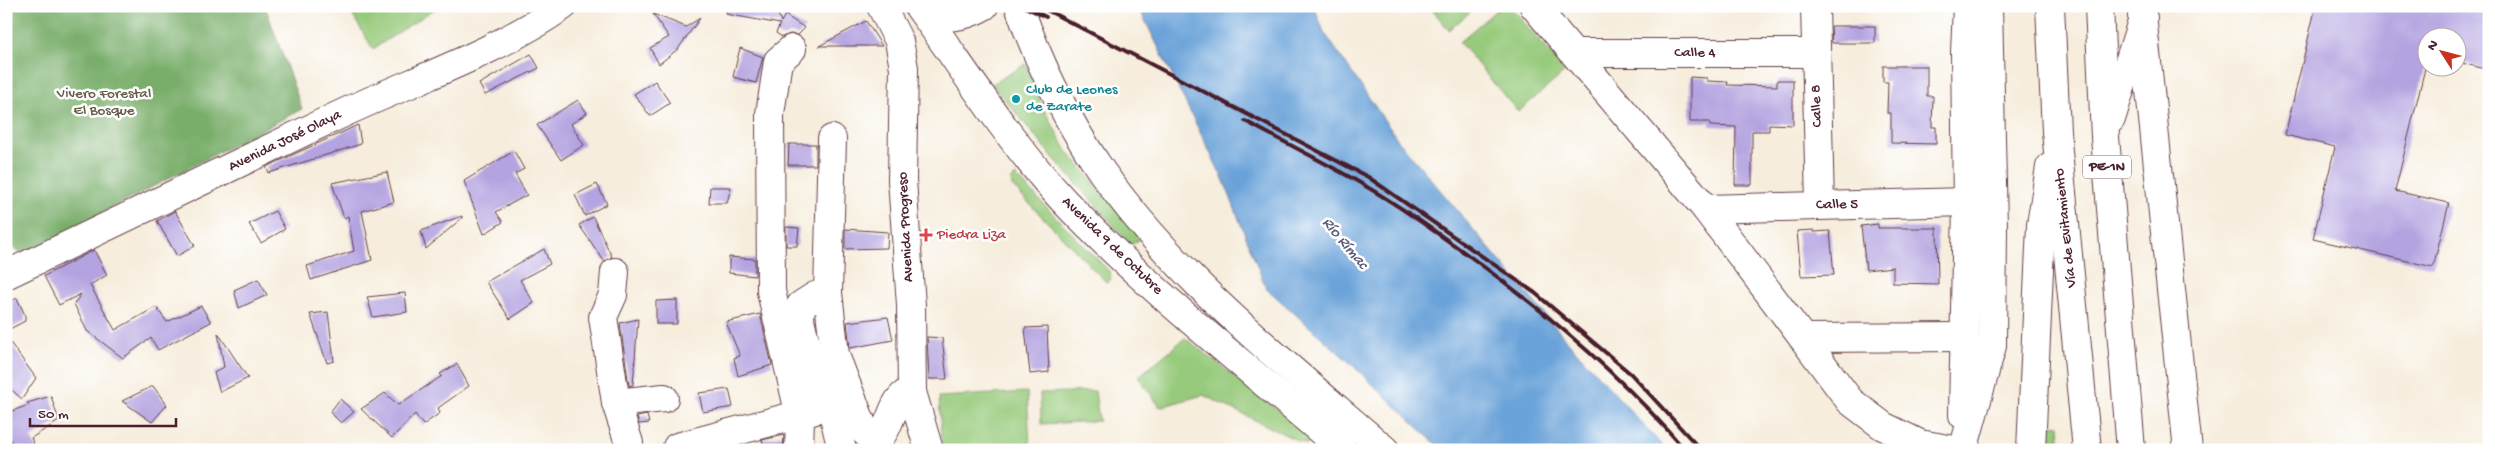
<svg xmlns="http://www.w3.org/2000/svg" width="2495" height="456" font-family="'Gochi Hand',sans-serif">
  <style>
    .green { fill: #97ca7b; stroke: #707453 }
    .forest { fill: #79ae6b; stroke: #62664b }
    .water { fill: #6aa3d9; stroke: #5a6182 }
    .building { fill: #b3a3e0 }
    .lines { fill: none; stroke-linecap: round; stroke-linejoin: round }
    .minor-casing { stroke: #643e46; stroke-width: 30 }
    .major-casing { stroke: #643e46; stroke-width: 30 }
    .highway-casing { stroke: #643e46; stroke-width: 30 }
    .minor { stroke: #fff; stroke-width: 28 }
    .major { stroke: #fff; stroke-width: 28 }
    .highway { stroke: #fff; stroke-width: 28 }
    .rail { stroke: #4a1f2b; stroke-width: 4 }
    .culture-dot { fill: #0f9aa8; stroke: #fff; stroke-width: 2 }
    .health-dot { fill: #e0444e; stroke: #fff; stroke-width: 2 }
    .labels { text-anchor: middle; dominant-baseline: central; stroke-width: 5; stroke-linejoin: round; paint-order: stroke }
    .shield { fill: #fff; stroke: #80626b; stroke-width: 1 }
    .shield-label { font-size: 14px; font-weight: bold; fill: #4a1f2b }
    .street-label { font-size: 15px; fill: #4a1f2b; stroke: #fff }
    .culture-label { font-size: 15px; fill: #0d838f; stroke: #fff; text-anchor: start }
    .park-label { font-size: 15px; fill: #655b47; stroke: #fff }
    .health-label { font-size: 15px; fill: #be3a42; stroke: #fff; text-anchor: start }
    .water-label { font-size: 16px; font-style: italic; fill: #585a79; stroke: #fff }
  </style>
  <rect width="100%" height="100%" fill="#fff"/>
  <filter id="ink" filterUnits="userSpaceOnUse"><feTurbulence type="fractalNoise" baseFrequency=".02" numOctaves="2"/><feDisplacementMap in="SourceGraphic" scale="10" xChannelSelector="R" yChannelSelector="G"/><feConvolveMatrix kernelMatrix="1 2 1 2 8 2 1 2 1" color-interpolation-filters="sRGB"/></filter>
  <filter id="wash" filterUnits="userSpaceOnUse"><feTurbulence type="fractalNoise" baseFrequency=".0096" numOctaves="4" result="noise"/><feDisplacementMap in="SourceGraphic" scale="20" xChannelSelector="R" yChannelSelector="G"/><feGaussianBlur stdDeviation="1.12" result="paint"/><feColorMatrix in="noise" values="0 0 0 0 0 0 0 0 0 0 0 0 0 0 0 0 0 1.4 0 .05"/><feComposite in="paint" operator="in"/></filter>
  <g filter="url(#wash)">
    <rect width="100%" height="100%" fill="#f6eddc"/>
    <g class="green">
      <path d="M367 6H439L373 49 353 16Z"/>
      <path d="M1429 6H1477L1449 30Z"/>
      <path d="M1501 6H1510L1566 71 1518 112 1459 42Z"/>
      <path d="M1026 64 1042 106 1067 151 1142 238 1131 245 1050 154 992 84Z"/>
      <path d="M1016 176 1109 271 1111 279 1107 283 1012 186 1011 180Z"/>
      <path d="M1185 338 1314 438 1307 445 1203 395 1160 407 1138 377Z"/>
      <path d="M1095 391 1099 421 1041 424 1040 393Z"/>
      <path d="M1027 392 1030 446 942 450 939 397Z"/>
      <path d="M2047 424 2059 425 2061 450H2046Z"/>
    </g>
    <path class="forest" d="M6 6H265L302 109 24 254 6 244Z"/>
    <path class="water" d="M1138 6H1314L1324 32 1398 140 1568 342 1666 450H1442L1348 361 1266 288 1224 181Z"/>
    <g id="blocks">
      <g class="building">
        <path d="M727 6H775L781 22 785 15 805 28 798 35 790 34 782 37 776 33 780 24 726 14Z"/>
        <path d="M2316 6H2489V70L2458 62V38H2428V56L2395 191 2449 203 2433 267 2313 239 2335 147 2285 135Z"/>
        <path d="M653 14 686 27 700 18 678 49 659 64 650 48 669 37Z"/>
        <path d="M866 21 882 46H819Z"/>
        <path d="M1831 26H1875V43H1832Z"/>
        <path d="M740 48 763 57 756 83 733 77Z"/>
        <path d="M531 54 539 68 485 95 479 84Z"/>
        <path d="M1883 66H1927V96H1933L1932 127H1936V144L1891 143V113H1887L1888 82H1883Z"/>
        <path d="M1690 77 1707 78V81L1728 82 1727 85 1777 86V80H1793V125L1769 124V131H1752V185H1735L1736 127 1710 126V122H1690Z"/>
        <path d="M655 81 670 103 650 116 634 94Z"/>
        <path d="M578 100 587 113 571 124 584 145 561 160 537 125Z"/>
        <path d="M358 125 361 144 269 173 266 167Z"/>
        <path d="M789 144H816V165H788Z"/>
        <path d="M514 151 524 169 515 174 527 195 496 212 503 222 484 234 464 181Z"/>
        <path d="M387 172 394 202 362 211 372 260 311 280 307 266 354 251 348 216 344 218 332 183Z"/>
        <path d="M597 184 607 204 585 216 575 195Z"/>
        <path d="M710 187H731L727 203H709Z"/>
        <path d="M175 211 195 246 177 256 157 221Z"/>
        <path d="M275 211 285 229 261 243 249 224Z"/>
        <path d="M462 216V218L426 249 421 231Z"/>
        <path d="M593 217 612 257 604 261 579 225Z"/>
        <path d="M1878 224V228H1937L1938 284 1893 283V267L1866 270 1861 226Z"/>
        <path d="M786 227 799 228 797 246H786Z"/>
        <path d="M845 229 888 232 887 248 845 249Z"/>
        <path d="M1814 230V232L1830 231 1834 275 1801 276 1797 231Z"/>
        <path d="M544 249 550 264 520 280 534 303 510 319 486 282Z"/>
        <path d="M94 250 107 275 90 285 115 330 156 307 167 322 201 306 211 322 158 350 151 338 123 358 87 331 74 304 81 294 59 305 44 276Z"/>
        <path d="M729 257 755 259V276L729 273Z"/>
        <path d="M258 279 267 295 239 308 234 290Z"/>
        <path d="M405 293 407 312 373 317 367 297Z"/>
        <path d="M17 298 25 315V321L6 331V304Z"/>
        <path d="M677 300V324H656V301Z"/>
        <path d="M328 312 334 361 327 363 310 314Z"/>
        <path d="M760 314 772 365 738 376 734 358 740 356 726 322Z"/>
        <path d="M888 317 893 340 850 348 847 322Z"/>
        <path d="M638 319 633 385 629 386 620 323Z"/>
        <path d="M1047 327 1049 372 1030 374 1025 328Z"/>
        <path d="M218 333 248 378 220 392 214 373 224 367Z"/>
        <path d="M6 337 36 378 22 399 6 385Z"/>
        <path d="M927 337 942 338 947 379H929Z"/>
        <path d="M457 364 469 386 438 408 440 413 423 425 415 414 392 438 361 409 385 393 398 405 442 376 440 374Z"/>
        <path d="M153 386 167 405 152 422 122 401Z"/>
        <path d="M729 389 733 407 703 412 699 393Z"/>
        <path d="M51 396 59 421 31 438 37 450H16L6 432V413L29 405 27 403Z"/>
        <path d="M340 399 354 412 341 423 330 412Z"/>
        <path d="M647 415 649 423 639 424 637 417Z"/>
        <path d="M784 435 783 450H765L762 440Z"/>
      </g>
    </g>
  </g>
  <g filter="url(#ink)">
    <use href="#blocks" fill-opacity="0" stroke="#643e46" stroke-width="1"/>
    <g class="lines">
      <defs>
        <g id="minor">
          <path d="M881 6 899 41 904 68 902 180 911 305 912 392 929 450"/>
          <path d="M1534 6 1706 209 1850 401 1883 426 1920 444 1954 450"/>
          <path d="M1815 6 1820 205"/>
          <path d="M2142 15 2188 450"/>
          <path d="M792 49 778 61 770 114 771 291 800 416 799 450"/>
          <path d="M1574 53H1815"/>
          <path d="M832 139 828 293 835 355 865 432 872 438H879C892 426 893 393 912 392"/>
          <path d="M1706 209 1967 202"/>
          <path d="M615 272 613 295 603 317 616 403 629 443"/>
          <path d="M6 275C121 220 235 164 350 110 422 77 497 52 563 6"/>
          <path d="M1804 338 1964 337"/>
          <path d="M835 374V421L842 450"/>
          <path d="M616 403 664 398"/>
          <path d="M1963 415 1967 202 1965 52 1967 6"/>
          <path d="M677 447 812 411 817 404 819 396 800 320 801 305 815 296 828 293"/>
          <path d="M1963 450 1992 346 1993 226 1988 6"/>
        </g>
        <g id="major">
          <path d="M918 6C965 71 1009 141 1063 200 1149 291 1249 368 1343 450"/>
          <path d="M921 6C939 23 965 17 984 6"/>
          <path d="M1019 6C1039 64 1067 121 1102 172 1178 280 1286 364 1385 450"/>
        </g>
        <g id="highway">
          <path d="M2050 6 2056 131 2087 450"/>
          <path d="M2099 6 2105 137 2131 450"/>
          <path d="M2111 119 2143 18"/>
          <path d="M2031 450 2041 225 2050 167"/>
        </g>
      </defs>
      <use href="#minor" class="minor-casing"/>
      <use href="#major" class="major-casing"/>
      <use href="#highway" class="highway-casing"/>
      <use href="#minor" class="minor"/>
      <use href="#major" class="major"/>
      <use href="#highway" class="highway"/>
      <g class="rail">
        <path d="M1023 6 1046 17"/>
        <path d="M1039 6 1368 177 1535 293 1631 374 1701 450"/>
        <path d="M1245 121C1284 142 1324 162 1362 184 1400 206 1436 232 1472 258 1550 315 1622 376 1685 450"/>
      </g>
    </g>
  </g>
  <circle class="culture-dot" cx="1016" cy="99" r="5"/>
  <path class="health-dot" d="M923.5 227.5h5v5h5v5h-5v5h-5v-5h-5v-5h5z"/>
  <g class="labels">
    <rect class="shield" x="2083" y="155.5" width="48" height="23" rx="4"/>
    <g class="shield-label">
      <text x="2107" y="167">PE-1N</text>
    </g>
    <g class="street-label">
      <text x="1695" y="53">Calle 4</text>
      <text transform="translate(1817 106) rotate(-92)">Calle 8</text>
      <text transform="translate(285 141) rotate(-26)">Avenida José Olaya</text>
      <text transform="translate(1837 205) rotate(-1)">Calle 5</text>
      <text transform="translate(906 227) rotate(-93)">Avenida Progreso</text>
      <text transform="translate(2066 228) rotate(-96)">Vía de Evitamiento</text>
      <text transform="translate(1112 246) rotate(44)">Avenida 9 de Octubre</text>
    </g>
    <g class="culture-label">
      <text x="1026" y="90">Club de Leones<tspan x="1026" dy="17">de Zarate</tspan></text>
    </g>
    <g class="park-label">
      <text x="104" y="94">Vivero Forestal<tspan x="104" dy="17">El Bosque</tspan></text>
    </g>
    <g class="health-label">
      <text x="937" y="235">Piedra Liza</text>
    </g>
    <g class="water-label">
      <text transform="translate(1344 244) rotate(50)">Río Rímac</text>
    </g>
  </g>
  <rect width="2495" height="456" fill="none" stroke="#fff" stroke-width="25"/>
  <g transform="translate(2442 52) rotate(306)"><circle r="24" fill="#ffffff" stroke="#b7a5aa"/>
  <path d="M0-4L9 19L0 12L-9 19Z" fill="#c8321e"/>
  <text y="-8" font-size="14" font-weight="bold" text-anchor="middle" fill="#4a1f2b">N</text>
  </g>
  <path d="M30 418v8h146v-8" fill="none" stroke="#4a1f2b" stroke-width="2.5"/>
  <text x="38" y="418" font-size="15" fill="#4a1f2b" stroke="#ffffff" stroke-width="4" paint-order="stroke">50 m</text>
</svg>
